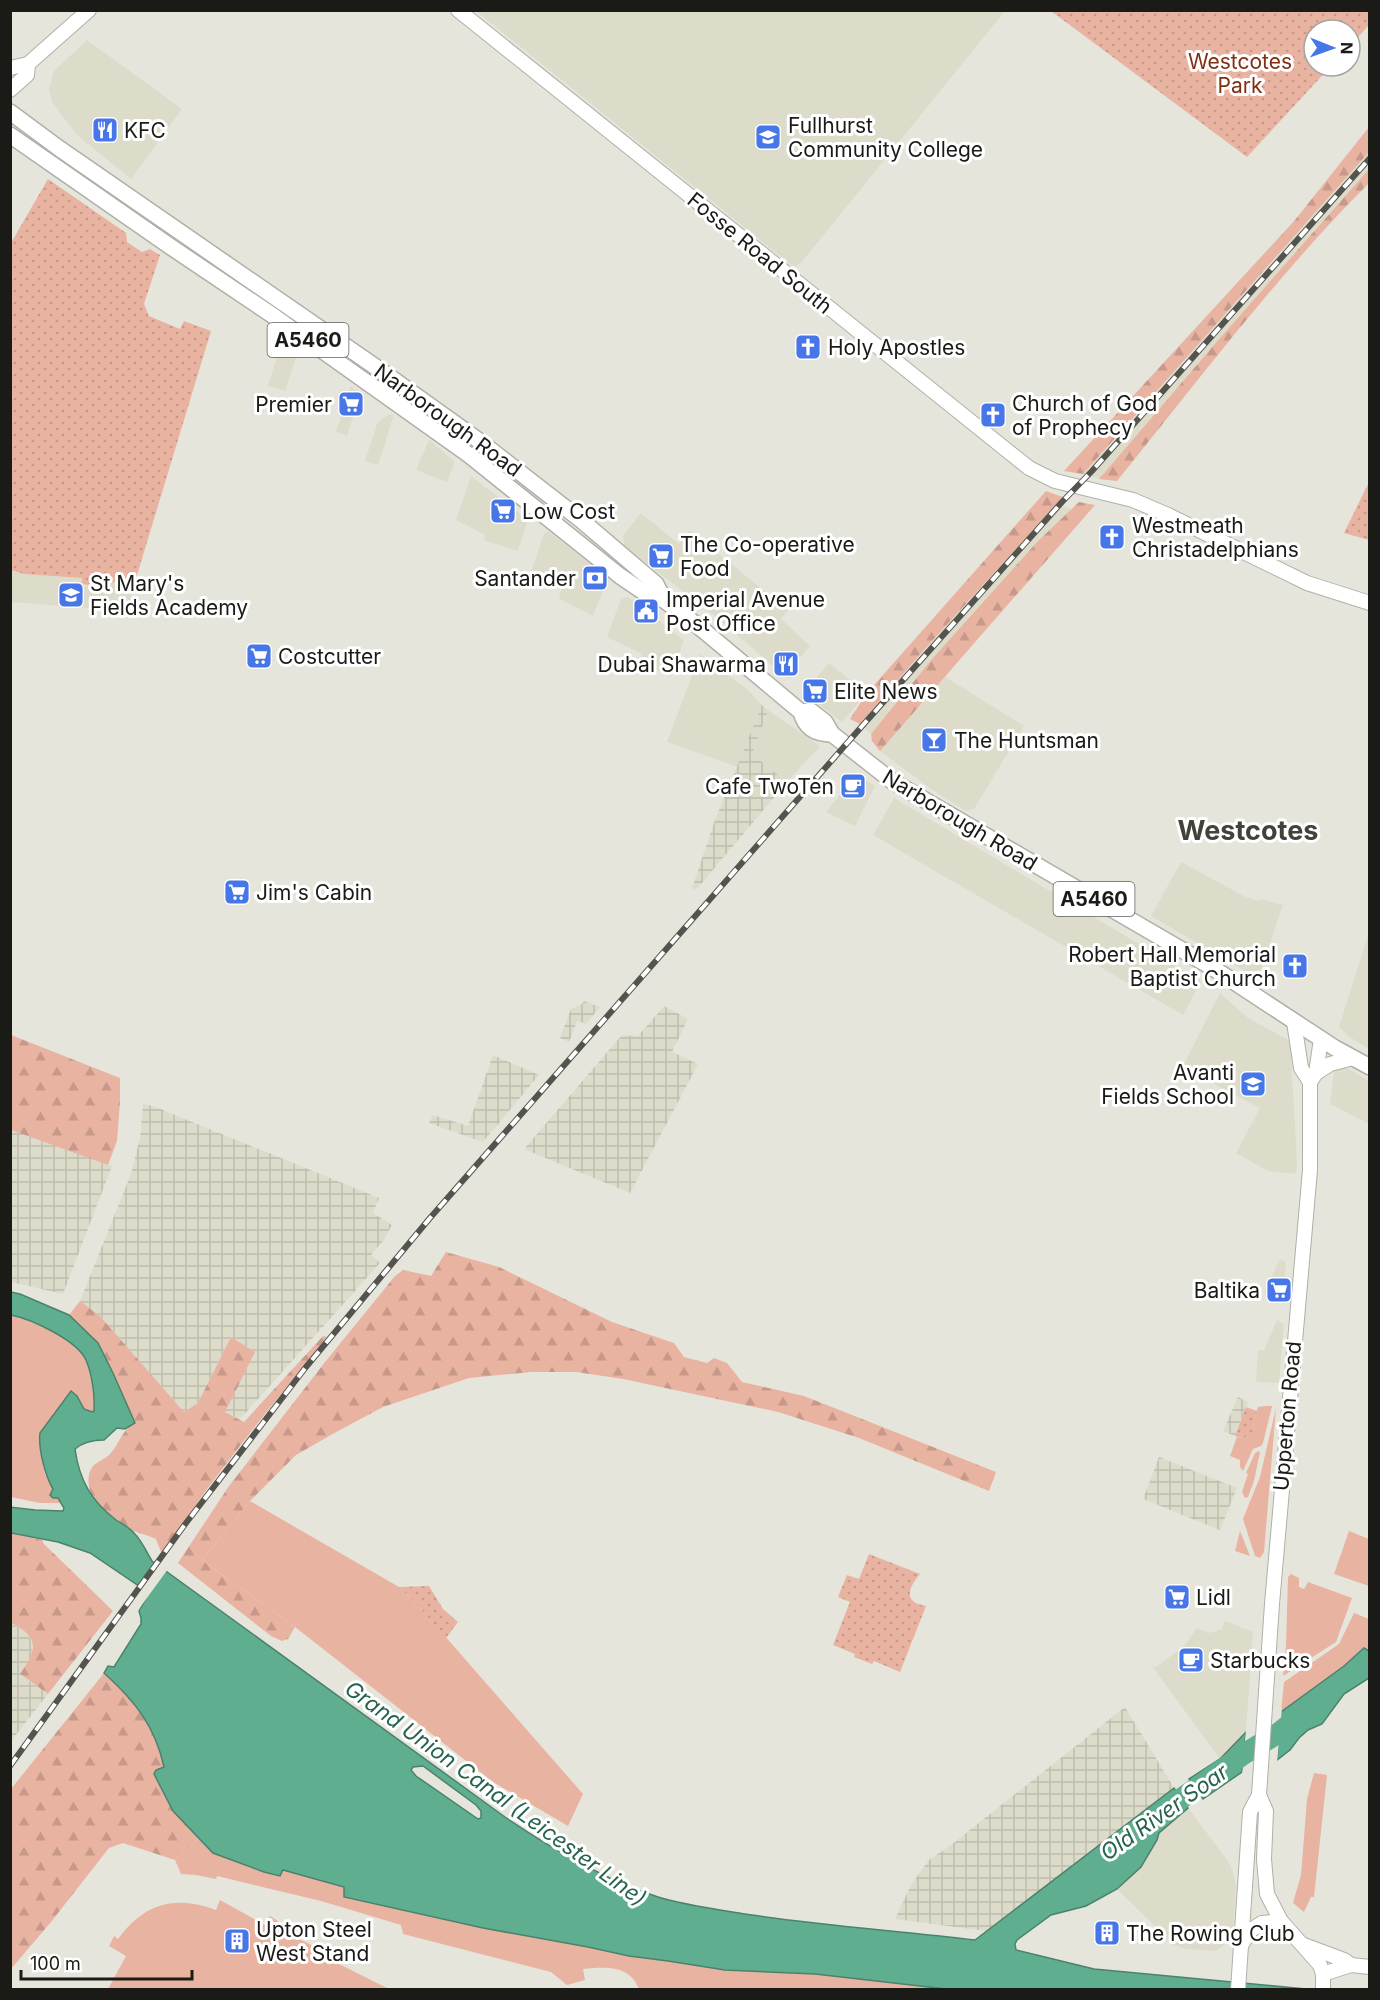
<svg xmlns="http://www.w3.org/2000/svg" width="1380" height="2000" font-family="Inter,sans-serif">
  <style>
    .built { fill: #dddccb }
    .industrial { fill: url(#industrial-grid) }
    .green { fill: #e9b3a1 }
    .forest { fill: url(#forest-firs) }
    .park { fill: url(#park-dots) }
    .water { fill: #5fae90; stroke: #4a826c; stroke-width: 1.5; fill-rule: evenodd }
    .pier { fill: #e6e5dc }
    .lines { fill: none; stroke-linecap: round; stroke-linejoin: round }
    .river { stroke: #5fae90; stroke-width: 21 }
    .secondary-casing { stroke: #b1b0a7; stroke-width: 16 }
    .primary-casing { stroke: #b1b0a7; stroke-width: 18 }
    .secondary { stroke: #fff; stroke-width: 14 }
    .primary { stroke: #fff; stroke-width: 15 }
    .rail-casing { stroke: #54544f; stroke-width: 6 }
    .rail { stroke: #fff; stroke-width: 4; stroke-dasharray: 11; stroke-linecap: butt }
    .labels { text-anchor: middle; dominant-baseline: central; stroke-width: 6; stroke-linejoin: round; paint-order: stroke }
    .shield { fill: #fff; stroke: #5f5f5d; stroke-width: 1.5 }
    .shield-label { font-size: 20px; font-weight: bold; fill: #1a1a17 }
    .park-label { font-size: 21px; fill: #812f13; stroke: #fff }
    .poi-label { font-size: 21px; fill: #1a1a17; stroke: #fff; text-anchor: start }
    .street-label { font-size: 21px; fill: #1a1a17; stroke: #fff }
    .water-label { font-size: 22px; font-style: italic; fill: #26634e; stroke: #fff }
    .district-label { font-size: 27px; font-weight: bold; fill: #43423a; stroke: #fff }
  </style>
  <defs>
    <pattern id="industrial-grid" width="8" height="8" patternUnits="userSpaceOnUse" patternTransform="scale(1.5)"><rect width="8" height="8" fill="#dddccb"/><path d="M0 4h8M4 0v8" fill="none" stroke="#bdbcae"/></pattern>
    <pattern id="forest-firs" width="22" height="20" patternUnits="userSpaceOnUse" patternTransform="scale(1.5)"><rect width="22" height="20" fill="#e9b3a1"/><path d="M5 1l3.5 6h-7zM16 11l3.5 6h-7z" fill="#c7998a"/></pattern>
    <pattern id="park-dots" width="8" height="8" patternUnits="userSpaceOnUse" patternTransform="scale(1.5)"><rect width="8" height="8" fill="#e9b3a1"/><path d="M2 2h.1M6 6h.1" fill="none" stroke="#c7998a" stroke-width="1.8" stroke-linecap="round"/></pattern>
  </defs>
  <rect width="100%" height="100%" fill="#e6e5dc"/>
  <g class="built">
    <path d="M476 11H1005L801 263 796 266 791 265Z"/>
    <path d="M87 40 182 109 131 179 77 135 52 102 49 90 54 71Z"/>
    <path d="M1369 152V169L1220 338 1099 479 1083 474Z"/>
    <path d="M290 343 299 349 285 391 268 386 280 347Z"/>
    <path d="M351 386 360 395 347 436 336 432Z"/>
    <path d="M389 414 394 415 378 465 365 461 377 424Z"/>
    <path d="M429 440 455 462 447 482 416 470Z"/>
    <path d="M471 476 528 520 518 551 484 540 485 535 456 520Z"/>
    <path d="M1056 505 1073 509 1037 542 932 659 871 734 860 724 923 651Z"/>
    <path d="M641 513 679 544 689 530 788 610 781 619 810 646 784 676 719 619 624 546 623 536Z"/>
    <path d="M548 531 608 578 593 616 559 599 562 587 530 575 544 534Z"/>
    <path d="M11 570 24 574 82 578 99 589 117 581 134 585 126 613 106 612 89 608 11 602Z"/>
    <path d="M628 597 684 640 671 676 639 663 642 654 607 637 621 599Z"/>
    <path d="M700 654 748 690 762 705 738 767 667 742Z"/>
    <path d="M829 663 867 693 842 722 806 694 807 689Z"/>
    <path d="M944 676 1024 726 974 809 966 811 934 791 880 751Z"/>
    <path d="M768 710 820 746 787 782 752 754Z"/>
    <path d="M857 774 875 786 855 826 826 812Z"/>
    <path d="M894 798 1201 981 1183 1015 873 835Z"/>
    <path d="M1181 862 1246 897 1260 901 1261 899 1283 905 1258 979 1151 916Z"/>
    <path d="M1369 932V1049L1348 1036 1339 1027Z"/>
    <path d="M1220 993 1248 1018 1290 1041 1297 1161 1296 1174 1268 1171 1236 1153 1260 1108 1184 1068V1064Z"/>
    <path d="M1342 1065 1369 1081V1124L1330 1104 1334 1072 1336 1066Z"/>
    <path d="M1280 1259 1286 1262 1283 1296 1277 1299 1264 1292Z"/>
    <path d="M1277 1320 1284 1324 1279 1383 1256 1382 1258 1350H1264Z"/>
    <path d="M1225 1621 1253 1632 1246 1732 1220 1759 1152 1666 1156 1667 1184 1646 1197 1628 1210 1633 1222 1629Z"/>
    <path d="M1188 1808 1228 1861 1233 1872 1236 1886 1233 1933 1230 1941 1216 1951 1186 1949 1174 1945 1117 1889 1141 1867 1157 1840 1159 1833Z"/>
  </g>
  <g class="industrial">
    <path d="M762 705 768 710 752 754 787 782 696 890 692 888 715 820Z"/>
    <path d="M584 1001 600 1007 586 1024 577 1021 569 1042 560 1038 571 1009 582 1004Z"/>
    <path d="M664 1006 688 1019 672 1052 698 1064 630 1193 524 1149 622 1035 638 1036Z"/>
    <path d="M493 1055 539 1075 483 1142 429 1123 433 1115 468 1126Z"/>
    <path d="M143 1104 153 1106 379 1198 373 1213 392 1225 384 1240 371 1255 380 1263 240 1419 224 1412 255 1352 231 1337 198 1403 184 1412 100 1316 80 1301 131 1174 140 1138Z"/>
    <path d="M11 1130 112 1166 63 1294 11 1282Z"/>
    <path d="M1238 1397 1248 1402 1235 1436 1223 1431Z"/>
    <path d="M1159 1457 1237 1488 1220 1530 1143 1499Z"/>
    <path d="M11 1623 28 1633 32 1643V1655L20 1675 48 1694 11 1741Z"/>
    <path d="M1125 1707 1174 1788 986 1931 895 1919 911 1885 929 1860 951 1845Z"/>
  </g>
  <g class="green">
    <path d="M11 1315C31 1319 77 1341 86 1360 92 1375 95 1395 94 1411L92 1412 84 1409 77 1396 71 1392 39 1440 45 1474 53 1489 50 1496 58 1498 62 1503H40L11 1497Z"/>
    <path d="M1265 1406H1272L1263 1443 1261 1446 1253 1449 1243 1471 1240 1467V1460L1230 1456 1237 1437 1242 1438 1249 1436 1254 1429 1253 1423 1258 1407Z"/>
    <path d="M1276 1408 1264 1552 1260 1558 1255 1556 1243 1519 1260 1477Z"/>
    <path d="M1259 1451 1260 1452 1254 1481 1248 1497 1245 1498 1242 1492 1248 1474 1246 1473 1255 1453Z"/>
    <path d="M250 1501 399 1587 416 1603 583 1794 568 1826 493 1782 295 1627 202 1560Z"/>
    <path d="M1240 1531 1250 1556 1235 1551Z"/>
    <path d="M1349 1531 1369 1539V1586L1334 1574Z"/>
    <path d="M1291 1574 1299 1578V1587L1304 1589 1308 1582 1352 1598 1336 1642 1283 1676 1286 1645 1288 1577Z"/>
    <path d="M1354 1613 1369 1619V1651L1363 1648 1344 1666 1281 1712 1284 1682 1339 1644Z"/>
    <path d="M1314 1773 1327 1775 1314 1897H1311L1304 1912 1293 1903 1301 1875 1307 1799Z"/>
    <path d="M200 1838 213 1853 264 1872 282 1870 345 1887 344 1897 483 1928 588 1947 629 1956 668 1961 725 1970 815 1974 955 1989H639C629 1964 604 1967 583 1969L585 1980 567 1985 551 1972 403 1934 401 1925 321 1901 217 1876 216 1879 196 1875 181 1874 175 1860Z"/>
    <path d="M220 1900 265 1925 270 1916 278 1921 274 1926 333 1956 331 1960 389 1989H108L126 1956 109 1946 114 1936 118 1939C145 1903 174 1895 216 1910Z"/>
  </g>
  <g class="forest">
    <path d="M1369 127V152L1083 474 1064 471 1295 220Z"/>
    <path d="M1369 169V183C1278 274 1198 381 1117 481L1099 479 1220 338Z"/>
    <path d="M1046 491 1063 497 923 651 860 724 850 719 867 693Z"/>
    <path d="M1079 502 1095 505 880 751 872 741 871 734 932 659 1037 542Z"/>
    <path d="M11 1035 120 1078V1102L117 1141 108 1165 11 1130Z"/>
    <path d="M446 1252 499 1267 612 1322 668 1341 674 1343 684 1357 707 1363 714 1358 727 1363 742 1382 804 1396 996 1472 989 1491 859 1438 778 1412 623 1379 576 1372H531L469 1378 383 1407 338 1431 296 1455 250 1501 202 1560 295 1627 288 1639 282 1641 271 1636 178 1563 229 1486 325 1362 395 1276 403 1270 431 1276Z"/>
    <path d="M80 1301 100 1316 184 1412 198 1403 231 1337 255 1352 225 1412 244 1422 323 1336 327 1337 253 1429 207 1489 166 1548 161 1552 156 1539C148 1535 141 1534 134 1531 112 1522 79 1495 91 1469 95 1462 104 1460 109 1455 120 1444 120 1432 135 1423L113 1373 98 1343 69 1315Z"/>
    <path d="M10 1532 42 1540 44 1544 113 1611 48 1694 20 1674C37 1650 40 1637 11 1623Z"/>
    <path d="M104 1673C135 1701 155 1726 164 1768L156 1770 154 1775 173 1811 200 1838 175 1860 123 1843 109 1848 51 1922 11 1969V1789Z"/>
  </g>
  <g class="park">
    <path d="M1369 10V25L1350 46V30H1314V66H1331L1247 157 1051 11Z"/>
    <path d="M48 179 126 233 127 242 142 252 150 249 160 255 144 304 149 316 180 329 184 321 211 331 134 585 117 581 99 589 82 583V578L24 574 11 570V243Z"/>
    <path d="M1369 482V540L1344 533Z"/>
    <path d="M1246 1407 1257 1411 1253 1423 1254 1429 1249 1436 1242 1438 1235 1436Z"/>
    <path d="M869 1554 920 1574C909 1587 902 1602 926 1606L900 1672 874 1661 872 1664 854 1657 855 1654 833 1645 850 1602 838 1597 847 1575 859 1579Z"/>
    <path d="M429 1586 443 1609 458 1622 446 1638 416 1603 399 1587Z"/>
  </g>
  <g class="water">
    <path d="M11 1292 20 1294 69 1315 98 1343 113 1373 135 1423 125 1429 117 1428 104 1440C93 1440 83 1442 75 1449 79 1479 91 1501 116 1520 122 1524 129 1527 134 1533 142 1541 146 1551 152 1561L505 1817C552 1849 603 1879 658 1897 687 1906 722 1910 752 1915 826 1926 901 1931 975 1940L1174 1788 1188 1808 1159 1833 1157 1840 1141 1867 1117 1889 1086 1906 1051 1915 1017 1940 1015 1944 1016 1950 1094 1969 1306 1989 955 1990 815 1974 725 1970 668 1961 629 1956 588 1947 483 1928 344 1897V1887L283 1870 280 1876 264 1872 213 1853 173 1811 154 1774 156 1770 164 1767C155 1726 135 1701 104 1673L108 1666 114 1667 141 1624V1618L139 1611 149 1593 90 1553 58 1542 11 1533 10 1507 35 1510 63 1511 64 1508 58 1498H53L50 1495 53 1489C45 1476 38 1447 40 1433L71 1391 77 1396 84 1409 92 1412 94 1411C95 1395 92 1374 86 1360 77 1340 31 1319 11 1315ZM423 1766 476 1805 481 1811V1818L478 1819 416 1776 411 1770 413 1767Z"/>
    <path d="M1364 1648 1369 1651V1678L1344 1694 1322 1724 1308 1730 1299 1738 1290 1750 1277 1760 1281 1712 1344 1666Z"/>
    <path d="M1246 1732 1242 1772 1203 1799 1189 1779 1220 1759Z"/>
  </g>
  <g class="pier">
    <path d="M156 1560 168 1569 136 1613V1610L146 1594 136 1588Z"/>
    <path d="M1282 1708 1280 1732 1277 1763 1274 1760 1278 1711Z"/>
    <path d="M1246 1729 1249 1732 1245 1772 1242 1776Z"/>
  </g>
  <g class="lines">
    <path class="river" d="M1158 1815 1244 1754 1280 1732 1302 1714"/>
    <defs>
      <g id="secondary">
        <path d="M458 10 1029 468 1055 481 1133 500 1168 515 1307 583 1370 603"/>
        <path d="M10 68 28 64 89 10"/>
        <path d="M10 90 27 75 28 64"/>
        <path d="M1294 1022 1301 1068 1310 1082"/>
        <path d="M1316 1073 1330 1064 1353 1058"/>
        <path d="M1259 1795 1266 1811 1264 1859 1267 1894 1281 1921 1320 1965 1323 1974V1990"/>
        <path d="M1242 1944 1251 1930 1262 1923 1281 1921"/>
        <path d="M1304 1945 1344 1960 1351 1965"/>
        <path d="M1323 1974 1351 1965 1370 1967"/>
        <path d="M1238 1990 1250 1812 1259 1795 1272 1604 1310 1170V1082L1316 1073 1321 1039"/>
      </g>
      <g id="primary">
        <path d="M10 112 60 149 380 370 478 440 581 520 656 584 664 600"/>
        <path d="M10 135 171 247 275 317 469 455 620 576 648 595 664 600 703 630 801 712C805 728 815 734 832 734"/>
        <path d="M801 712 811 711 825 722 832 734 892 781 1213 968 1335 1048 1370 1067"/>
      </g>
    </defs>
    <use href="#secondary" class="secondary-casing"/>
    <use href="#primary" class="primary-casing"/>
    <use href="#secondary" class="secondary"/>
    <use href="#primary" class="primary"/>
    <defs>
      <path id="rail" d="M10 1766 186 1523 306 1367 430 1218 863 725 1062 502 1092 471 1370 158"/>
    </defs>
    <use href="#rail" class="rail-casing"/>
    <use href="#rail" class="rail"/>
  </g>
  <defs>
    <symbol id="restaurant-square" viewBox="-11 -11 22 22"><rect x="-9" y="-9" width="18" height="18" rx="4" fill="#4776e8" stroke="#fff"/><path d="M-5-6h1v4h1v-4h1v4h1v-4h1v5L-1.5 .5V6h-2V.5L-5-1ZM5-6V6H3V1.5H1.5Q1.5-4 5-6Z" fill="#fff"/></symbol>
    <symbol id="school-square" viewBox="-11 -11 22 22"><rect x="-9" y="-9" width="18" height="18" rx="4" fill="#4776e8" stroke="#fff"/><path d="M0-5L7-2L0 1L-7-2ZM-4 1L0 2.5L4 1V4Q0 6-4 4Z" fill="#fff"/></symbol>
    <symbol id="church-square" viewBox="-11 -11 22 22"><rect x="-9" y="-9" width="18" height="18" rx="4" fill="#4776e8" stroke="#fff"/><path d="M-1.2-6h2.4v3.5h3.3v2.4h-3.3V6h-2.4V-.1h-3.3v-2.4h3.3Z" fill="#fff"/></symbol>
    <symbol id="supermarket-square" viewBox="-11 -11 22 22"><rect x="-9" y="-9" width="18" height="18" rx="4" fill="#4776e8" stroke="#fff"/><path d="M-6-5.5h2.5l.6 2H6L4.5 2H-2.5L-4.4-4H-6ZM-1.5 3.2a1.3 1.3 0 1 0 .1 0ZM3 3.2a1.3 1.3 0 1 0 .1 0Z" fill="#fff"/></symbol>
    <symbol id="bank-square" viewBox="-11 -11 22 22"><rect x="-9" y="-9" width="18" height="18" rx="4" fill="#4776e8" stroke="#fff"/><path d="M-6-4H6V4H-6ZM0-2.3a2.3 2.3 0 1 0 0 4.6a2.3 2.3 0 1 0 0-4.6Z" fill="#fff"/></symbol>
    <symbol id="civic-square" viewBox="-11 -11 22 22"><rect x="-9" y="-9" width="18" height="18" rx="4" fill="#4776e8" stroke="#fff"/><path d="M-.6-6.5H3V-4.5H.6V-3L4-1V1h2V6H-6V1h2V-1L-.6-3ZM-1.2 2.5V6h2.4V2.5Z" fill="#fff"/></symbol>
    <symbol id="bar-square" viewBox="-11 -11 22 22"><rect x="-9" y="-9" width="18" height="18" rx="4" fill="#4776e8" stroke="#fff"/><path d="M-6-5H6L.8 .8V4.5H3.5V6h-7V4.5H-.8V.8Z" fill="#fff"/></symbol>
    <symbol id="cafe-square" viewBox="-11 -11 22 22"><rect x="-9" y="-9" width="18" height="18" rx="4" fill="#4776e8" stroke="#fff"/><path d="M-5.5-4.5H6V0H3Q3 3.5 0 3.5H-2.5Q-5.5 3.5-5.5 0ZM3-3.2v2h1.7v-2ZM-6 4.5H4V6H-6Z" fill="#fff"/></symbol>
    <symbol id="building-square" viewBox="-11 -11 22 22"><rect x="-9" y="-9" width="18" height="18" rx="4" fill="#4776e8" stroke="#fff"/><path d="M-4-6H4V6H1V3H-1V6H-4ZM-2.5-4.3h1.7v1.8h-1.7ZM.8-4.3h1.7v1.8H.8ZM-2.5-1h1.7V.8h-1.7ZM.8-1h1.7V.8H.8Z" fill="#fff"/></symbol>
  </defs>
  <g fill-rule="evenodd">
    <use href="#restaurant-square" x="90" y="115" width="30" height="30"/>
    <use href="#school-square" x="753" y="122" width="30" height="30"/>
    <use href="#church-square" x="793" y="332" width="30" height="30"/>
    <use href="#supermarket-square" x="336" y="389" width="30" height="30"/>
    <use href="#church-square" x="978" y="400" width="30" height="30"/>
    <use href="#supermarket-square" x="488" y="496" width="30" height="30"/>
    <use href="#church-square" x="1097" y="522" width="30" height="30"/>
    <use href="#supermarket-square" x="646" y="541" width="30" height="30"/>
    <use href="#bank-square" x="580" y="563" width="30" height="30"/>
    <use href="#school-square" x="56" y="580" width="30" height="30"/>
    <use href="#civic-square" x="631" y="596" width="30" height="30"/>
    <use href="#supermarket-square" x="244" y="641" width="30" height="30"/>
    <use href="#restaurant-square" x="771" y="649" width="30" height="30"/>
    <use href="#supermarket-square" x="800" y="676" width="30" height="30"/>
    <use href="#bar-square" x="919" y="725" width="30" height="30"/>
    <use href="#cafe-square" x="838" y="771" width="30" height="30"/>
    <use href="#supermarket-square" x="222" y="877" width="30" height="30"/>
    <use href="#church-square" x="1280" y="951" width="30" height="30"/>
    <use href="#school-square" x="1238" y="1069" width="30" height="30"/>
    <use href="#supermarket-square" x="1264" y="1275" width="30" height="30"/>
    <use href="#supermarket-square" x="1162" y="1582" width="30" height="30"/>
    <use href="#cafe-square" x="1176" y="1645" width="30" height="30"/>
    <use href="#building-square" x="1092" y="1918" width="30" height="30"/>
    <use href="#building-square" x="222" y="1926" width="30" height="30"/>
  </g>
  <g class="labels">
    <g class="shield">
      <rect x="267.5" y="323" width="81" height="34" rx="4.5"/>
      <rect x="1053.5" y="882" width="81" height="34" rx="4.5"/>
    </g>
    <g class="shield-label">
      <text x="308" y="340">A5460</text>
      <text x="1094" y="899">A5460</text>
    </g>
    <g class="park-label">
      <text x="1240" y="61">Westcotes<tspan x="1240" dy="24">Park</tspan></text>
    </g>
    <g class="poi-label">
      <text x="788" y="125">Fullhurst<tspan x="788" dy="24">Community College</tspan></text>
      <text x="124" y="130">KFC</text>
      <text x="828" y="347">Holy Apostles</text>
      <text x="1012" y="403">Church of God<tspan x="1012" dy="24">of Prophecy</tspan></text>
      <text x="332" y="404" text-anchor="end">Premier</text>
      <text x="522" y="511">Low Cost</text>
      <text x="1132" y="525">Westmeath<tspan x="1132" dy="24">Christadelphians</tspan></text>
      <text x="680" y="544">The Co-operative<tspan x="680" dy="24">Food</tspan></text>
      <text x="576" y="578" text-anchor="end">Santander</text>
      <text x="90" y="583">St Mary's<tspan x="90" dy="24">Fields Academy</tspan></text>
      <text x="666" y="599">Imperial Avenue<tspan x="666" dy="24">Post Office</tspan></text>
      <text x="278" y="656">Costcutter</text>
      <text x="766" y="664" text-anchor="end">Dubai Shawarma</text>
      <text x="834" y="691">Elite News</text>
      <text x="954" y="740">The Huntsman</text>
      <text x="834" y="786" text-anchor="end">Cafe TwoTen</text>
      <text x="256" y="892">Jim's Cabin</text>
      <text x="1276" y="954" text-anchor="end">Robert Hall Memorial<tspan x="1276" dy="24">Baptist Church</tspan></text>
      <text x="1234" y="1072" text-anchor="end">Avanti<tspan x="1234" dy="24">Fields School</tspan></text>
      <text x="1260" y="1290" text-anchor="end">Baltika</text>
      <text x="1196" y="1597">Lidl</text>
      <text x="1210" y="1660">Starbucks</text>
      <text x="256" y="1929">Upton Steel<tspan x="256" dy="24">West Stand</tspan></text>
      <text x="1126" y="1933">The Rowing Club</text>
    </g>
    <g class="street-label">
      <text transform="translate(760 253) rotate(39)">Fosse Road South</text>
      <text transform="translate(448 420) rotate(36)">Narborough Road</text>
      <text transform="translate(960 820) rotate(31)">Narborough Road</text>
      <text transform="translate(1287 1416) rotate(-85)">Upperton Road</text>
    </g>
    <g class="water-label">
      <text transform="translate(496 1793) rotate(36)">Grand Union Canal (Leicester Line)</text>
      <text transform="translate(1164 1812) rotate(-35)">Old River Soar</text>
    </g>
    <g class="district-label">
      <text x="1248" y="830">Westcotes</text>
    </g>
  </g>
  <rect width="1380" height="2000" fill="none" stroke="#1a1a17" stroke-width="24"/>
  <g transform="translate(1332 48) rotate(91)"><circle r="28" fill="#ffffff" stroke="#a3a3a2" stroke-width="1.5"/>
  <path d="M0-4.5L10 22L0 15L-10 22Z" fill="#4776e8"/>
  <text y="-9" font-size="16" font-weight="bold" text-anchor="middle" fill="#1a1a17">N</text>
  </g>
  <path d="M21 1970v9h171v-9" fill="none" stroke="#1a1a17" stroke-width="3"/>
  <text x="30" y="1970" font-size="18" fill="#1a1a17" stroke="#ffffff" stroke-width="4.5" paint-order="stroke">100 m</text>
</svg>
